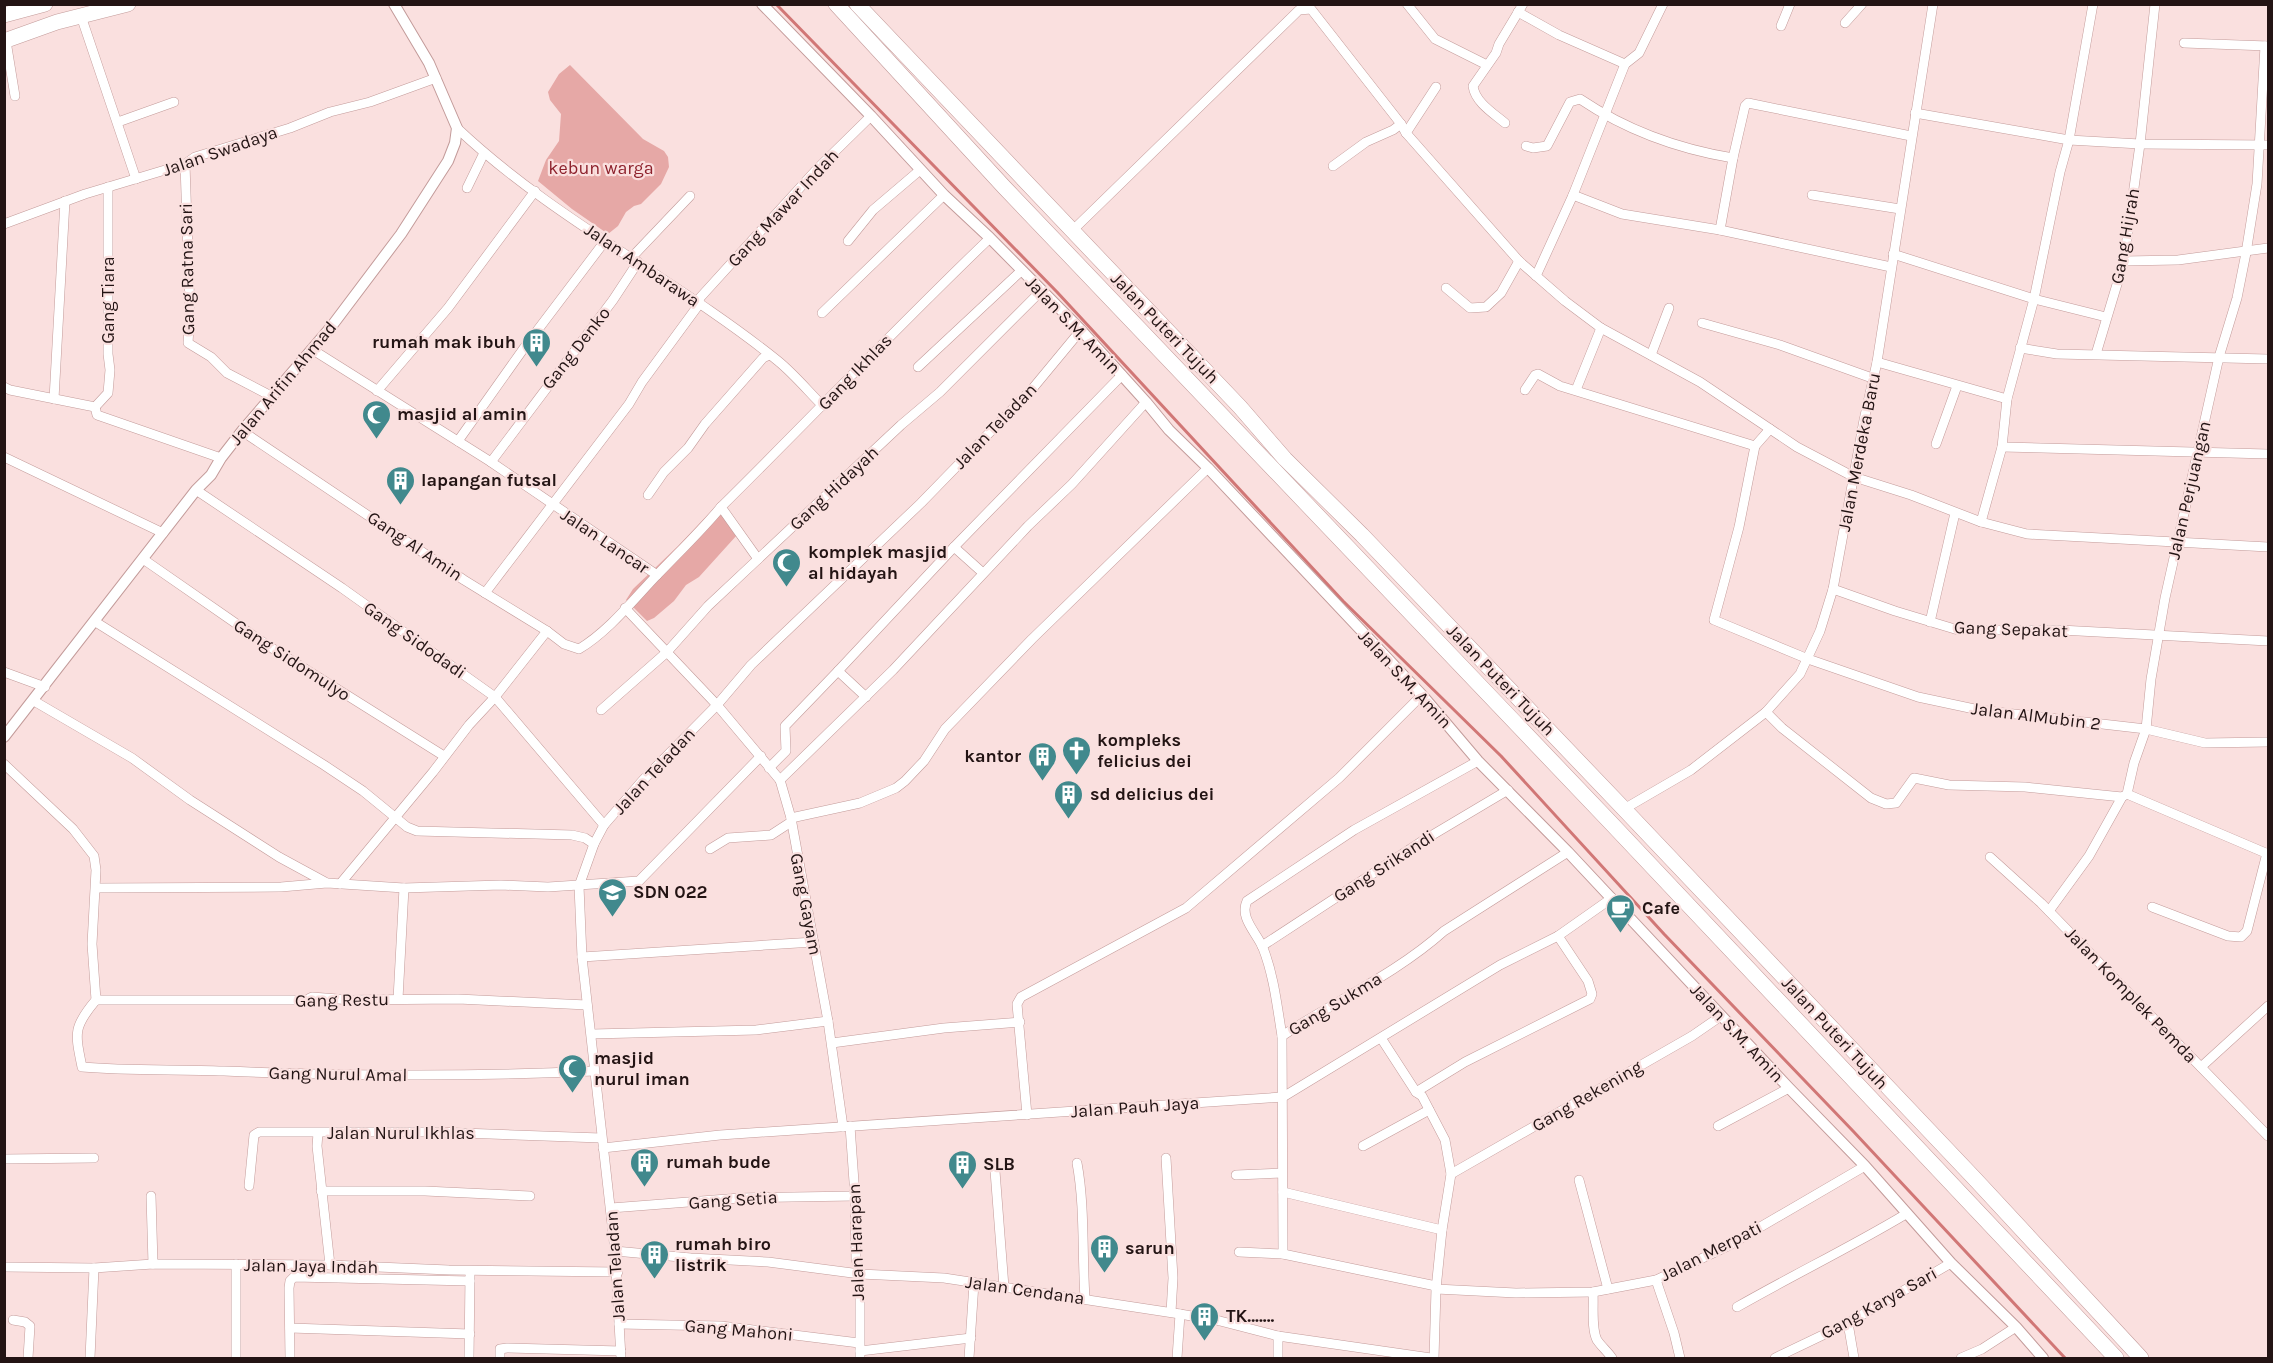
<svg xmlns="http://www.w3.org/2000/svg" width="2273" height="1363" font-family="Karla,sans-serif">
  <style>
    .green { fill: #e6a8a6 }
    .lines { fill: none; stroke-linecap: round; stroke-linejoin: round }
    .stream { stroke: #d17776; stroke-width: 3 }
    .minor-casing { stroke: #c39b9a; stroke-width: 10 }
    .tertiary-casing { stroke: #c39b9a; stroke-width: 12 }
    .trunk-casing { stroke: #c39b9a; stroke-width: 16 }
    .minor { stroke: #fff; stroke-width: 9 }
    .tertiary { stroke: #fff; stroke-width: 10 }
    .trunk { stroke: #fff; stroke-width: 15 }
    .labels { text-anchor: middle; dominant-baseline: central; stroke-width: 4.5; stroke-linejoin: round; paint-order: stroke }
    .street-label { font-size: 18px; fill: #231414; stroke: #fae0df }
    .park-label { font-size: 18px; fill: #8d212c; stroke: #fae0df }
    .poi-label { font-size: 18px; font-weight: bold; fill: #231414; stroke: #fae0df; text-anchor: start }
  </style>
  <rect width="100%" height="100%" fill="#fae0df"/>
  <g class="green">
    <path d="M570 65 643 139 664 151 668 157 669 167 661 184 641 204 634 206 626 212 618 226 608 234 572 209 538 181 546 160 559 141 561 114 550 100 548 92 559 74Z"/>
    <path d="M718 504 737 535 699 577 686 585 674 601 654 618 647 621 626 600 633 589 678 546Z"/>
  </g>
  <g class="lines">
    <path class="stream" d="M776 4 1057 292 1343 601 1501 756 1664 934 1853 1131 2065 1358"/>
    <defs>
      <g id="minor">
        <path d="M1407 4 1435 39 1487 65"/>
        <path d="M1518 12 1559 35 1625 64 1639 53 1663 4"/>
        <path d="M81 16 136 179"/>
        <path d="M1845 23 1862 4"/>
        <path d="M1781 26 1790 4"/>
        <path d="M6 41 15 96"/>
        <path d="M2184 43 2268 46"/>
        <path d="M1915 113 2069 140 2140 144 2268 145"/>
        <path d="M118 122 174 102"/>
        <path d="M1505 123C1493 113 1475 102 1473 86L1496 53 1499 44 1523 4"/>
        <path d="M457 128C553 219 675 278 778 361 794 374 808 391 823 406"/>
        <path d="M1406 133 1436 87"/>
        <path d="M1526 146 1533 148 1547 146 1570 102 1580 99C1626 130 1678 149 1733 158"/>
        <path d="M185 164 190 312 188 343 211 357 227 373 273 397"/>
        <path d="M1333 166 1366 142 1393 130 1401 124"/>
        <path d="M467 188 484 153"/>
        <path d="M1573 195 1622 214 1720 230 1891 267"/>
        <path d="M1812 195 1900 209"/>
        <path d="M4 224 85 194 185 164 195 157 290 128 330 112 370 102 436 78"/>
        <path d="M1720 230 1733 158 1745 106 1748 103 1911 136"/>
        <path d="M1072 231 1299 10 1311 9 1401 124 1406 133 1519 261 1565 301 1601 328 1700 382 1797 447 1854 477 1911 495 1981 522 2027 534 2268 547"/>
        <path d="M848 241 873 210 920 170"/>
        <path d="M1893 254 2034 299 2106 317"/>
        <path d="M632 257 690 196"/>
        <path d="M2124 261 2178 260 2268 248"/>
        <path d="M1536 276 1573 195 1625 64"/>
        <path d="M1446 288 1470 308 1486 307 1501 293 1519 261"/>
        <path d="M697 301 817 169 871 116"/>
        <path d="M822 313 944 195"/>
        <path d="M1702 323 1780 345 1872 378"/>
        <path d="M2020 348 2057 354 2268 359"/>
        <path d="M313 350 491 462 657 575"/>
        <path d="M2096 354 2124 261 2140 144 2155 4"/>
        <path d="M1651 355 1669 308"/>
        <path d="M1877 362 2007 399"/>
        <path d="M918 367 1021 271"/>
        <path d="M4 387 10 390 95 407"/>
        <path d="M1525 390 1535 375 1538 374 1560 386 1755 446"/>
        <path d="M1576 390 1601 328"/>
        <path d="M377 391 448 308 535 191"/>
        <path d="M54 399 65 201"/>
        <path d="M95 407 108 393 110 370 108 354V187"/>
        <path d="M95 407 97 415 100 416 221 458"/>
        <path d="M1770 429 1755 446 1739 527 1714 620 1808 659 1918 697 1979 710 2146 729 2205 743 2268 742"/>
        <path d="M242 431 464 580 547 631 564 644 579 649C609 631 633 600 657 575 679 552 701 531 721 507"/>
        <path d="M458 441 524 348 605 241"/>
        <path d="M1936 444 1957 386"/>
        <path d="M2002 447 2268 454"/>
        <path d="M4 457 163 533"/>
        <path d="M491 462 613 300 638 262"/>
        <path d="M196 490 342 588 495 697 604 825"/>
        <path d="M648 495 664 472 688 448 705 424 763 358 769 355"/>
        <path d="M1981 522 2002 447 2007 399 2034 299 2060 172 2069 140 2093 4"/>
        <path d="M954 547 983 573"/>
        <path d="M143 559 267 645 444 756"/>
        <path d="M758 559 721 507C811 418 898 326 990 238"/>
        <path d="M1833 589 1895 611 1958 630H2060L2268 641"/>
        <path d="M485 593 629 404 642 382 700 303"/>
        <path d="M625 608 717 705 780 780 791 818 828 1021 843 1127"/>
        <path d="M94 621 324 765 363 791 407 827 417 831 572 835 585 838 594 844"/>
        <path d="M1930 622 1955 513"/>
        <path d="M838 671 954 547 1122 375"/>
        <path d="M4 672 45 687"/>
        <path d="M34 701 132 758 190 800 279 857 325 882"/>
        <path d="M601 710 667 652 708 606 901 425 940 392 1041 291"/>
        <path d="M1766 712 1782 728 1871 798 1886 804 1896 803 1914 778 1949 785 2025 787 2122 797"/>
        <path d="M4 764 73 829 94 856 96 870 92 944 96 1000C73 1027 75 1033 82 1067 129 1071 177 1069 224 1071 347 1076 471 1077 594 1071"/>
        <path d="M769 768 786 751 785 726 838 671 866 697"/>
        <path d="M780 780 893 670 1028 526 1072 484 1146 402"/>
        <path d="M2127 794 2268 854"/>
        <path d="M1624 809 1691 770 1766 712 1800 674 1820 631 1833 589 1864 420 1877 362 1933 4"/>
        <path d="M791 818 860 803 896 788 905 781 924 761 945 729 1032 639 1208 468"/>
        <path d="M710 849 728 838 771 835 791 822"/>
        <path d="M1990 857 2041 903 2268 1136"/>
        <path d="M340 884 433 772 469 725 495 697 547 631"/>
        <path d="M96 888 281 887 327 883 404 888 501 885 548 887 639 881 761 756"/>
        <path d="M2152 907 2228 936 2241 937 2247 931 2267 853"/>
        <path d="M2049 911 2089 856 2122 797 2127 794 2134 763 2146 729 2151 679 2165 598 2219 357 2237 298 2246 253 2257 184 2265 46"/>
        <path d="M1262 946 1424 840 1508 790"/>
        <path d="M582 957 814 942"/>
        <path d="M398 999 404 888"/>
        <path d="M96 1000H306L312 997 351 1000 458 999 587 1005"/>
        <path d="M592 1034 756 1030 828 1021"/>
        <path d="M1282 1036C1277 1006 1274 976 1263 948 1257 933 1239 918 1247 901L1354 830 1478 761"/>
        <path d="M1381 1038 1416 1092 1422 1096 1445 1140 1451 1174 1442 1230 1436 1289 1434 1358"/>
        <path d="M832 1043 944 1028 1020 1022"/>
        <path d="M2201 1067 2268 1006"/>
        <path d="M1416 1092 1465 1062 1590 999 1592 994 1588 981 1558 936"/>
        <path d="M1027 1115 1017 1004 1021 997 1186 908 1339 778 1422 695"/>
        <path d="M850 1126 855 1196 856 1259 860 1274V1358"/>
        <path d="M1718 1126 1789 1088"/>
        <path d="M318 1133 317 1146 330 1265"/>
        <path d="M1363 1146 1429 1110"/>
        <path d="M603 1148 720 1135 1283 1097 1500 965 1558 936 1612 898"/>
        <path d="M1166 1158 1173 1278 1171 1312"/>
        <path d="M4 1159 94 1158"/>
        <path d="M1077 1163C1085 1206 1082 1254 1085 1298"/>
        <path d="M995 1171 1004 1287"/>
        <path d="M1451 1174 1692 1036 1721 1016"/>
        <path d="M1236 1175 1282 1173"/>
        <path d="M1579 1180 1608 1289"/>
        <path d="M249 1186 254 1135 259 1132H435L601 1138"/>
        <path d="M321 1191H425L530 1196"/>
        <path d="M1283 1192 1442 1230"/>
        <path d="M151 1196 153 1264"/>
        <path d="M611 1208 740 1198 855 1196"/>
        <path d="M615 1251 691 1258 768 1262 860 1274 944 1278 1180 1314 1220 1321 1278 1336 1431 1358"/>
        <path d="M1239 1252 1283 1254 1436 1286"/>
        <path d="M1283 1254 1282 1036C1335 1001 1396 974 1444 931L1568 852"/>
        <path d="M236 1264V1358"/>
        <path d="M4 1267 94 1268 153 1264 330 1265 449 1270 618 1272"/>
        <path d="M1656 1280 1674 1333 1680 1358"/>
        <path d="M1436 1289 1516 1293 1593 1292 1656 1280 1726 1247 1865 1166"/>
        <path d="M1593 1292C1594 1306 1591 1328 1597 1340 1601 1346 1608 1352 1612 1358"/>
        <path d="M1737 1307C1793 1275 1851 1247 1906 1214"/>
        <path d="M13 1320 25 1322 30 1326 28 1358"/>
        <path d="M1848 1323 1854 1358"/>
        <path d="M619 1324 721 1326 859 1343"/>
        <path d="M290 1328 470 1334"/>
        <path d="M1278 1336V1358"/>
        <path d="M860 1351 971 1338"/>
        <path d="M90 1358 94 1268"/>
        <path d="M290 1358 289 1288 290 1281 294 1277 470 1281"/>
        <path d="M469 1358 470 1275"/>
        <path d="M500 1358V1349L507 1348 621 1351"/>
        <path d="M621 1358 615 1251 582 957 579 886 594 844 604 825 643 780 717 705 751 665 921 503 1033 388 1081 330"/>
        <path d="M969 1358 974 1283"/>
        <path d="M1177 1358 1180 1314"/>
        <path d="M1775 1358 1848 1323 1951 1263"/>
        <path d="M1961 1358 1982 1349 2016 1327"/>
      </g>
      <g id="tertiary">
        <path d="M762 4 871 116 944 195 990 238 1081 330 1146 402 1169 430 1208 468 1422 695 1478 761 1568 852 1789 1088 1865 1166 1951 1263 2016 1327 2043 1358"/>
        <path d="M4 737 196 490 211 475 221 458 242 431 331 327 401 234 448 161 455 143 457 128 429 63 394 4"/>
      </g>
      <g id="trunk">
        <path d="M836 4 1004 187 1610 822 2116 1358"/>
        <path d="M857 4 1240 407 1285 459 1362 535 1624 809 1975 1179 2141 1358"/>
        <path d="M4 15 45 4"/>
        <path d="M4 41 57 22 128 4"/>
      </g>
    </defs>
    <use href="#minor" class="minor-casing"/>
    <use href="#tertiary" class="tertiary-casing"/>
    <use href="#trunk" class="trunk-casing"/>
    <use href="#minor" class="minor"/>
    <use href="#tertiary" class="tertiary"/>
    <use href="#trunk" class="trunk"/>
  </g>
  <defs>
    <symbol id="building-pin" viewBox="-11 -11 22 30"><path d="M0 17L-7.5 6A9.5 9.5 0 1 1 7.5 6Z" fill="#41898d" stroke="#fae0df"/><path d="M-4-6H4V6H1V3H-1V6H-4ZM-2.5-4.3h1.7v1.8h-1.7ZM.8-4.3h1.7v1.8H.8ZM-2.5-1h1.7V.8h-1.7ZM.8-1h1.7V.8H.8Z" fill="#fff"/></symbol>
    <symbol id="mosque-pin" viewBox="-11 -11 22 30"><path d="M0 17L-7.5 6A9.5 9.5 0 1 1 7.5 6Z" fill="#41898d" stroke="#fae0df"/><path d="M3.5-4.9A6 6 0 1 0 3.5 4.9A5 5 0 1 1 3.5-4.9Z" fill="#fff"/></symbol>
    <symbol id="church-pin" viewBox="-11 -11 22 30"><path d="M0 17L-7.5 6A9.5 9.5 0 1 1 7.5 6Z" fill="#41898d" stroke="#fae0df"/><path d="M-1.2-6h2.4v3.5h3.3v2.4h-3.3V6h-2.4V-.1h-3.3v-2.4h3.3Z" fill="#fff"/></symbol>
    <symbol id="school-pin" viewBox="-11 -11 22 30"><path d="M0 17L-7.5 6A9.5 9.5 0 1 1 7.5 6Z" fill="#41898d" stroke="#fae0df"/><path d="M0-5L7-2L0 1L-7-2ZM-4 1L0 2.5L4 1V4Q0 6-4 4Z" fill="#fff"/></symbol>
    <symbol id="cafe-pin" viewBox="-11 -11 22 30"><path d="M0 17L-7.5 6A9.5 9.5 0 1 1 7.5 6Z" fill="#41898d" stroke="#fae0df"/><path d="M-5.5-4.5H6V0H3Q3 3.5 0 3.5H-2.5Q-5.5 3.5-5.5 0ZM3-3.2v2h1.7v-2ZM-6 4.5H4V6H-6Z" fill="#fff"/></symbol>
  </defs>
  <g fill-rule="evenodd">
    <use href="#building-pin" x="520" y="326" width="33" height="45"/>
    <use href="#mosque-pin" x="360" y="398" width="33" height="45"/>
    <use href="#building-pin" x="384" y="464" width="33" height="45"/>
    <use href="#mosque-pin" x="770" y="546" width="33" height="45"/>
    <use href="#church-pin" x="1060" y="734" width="33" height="45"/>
    <use href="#building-pin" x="1026" y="740" width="33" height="45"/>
    <use href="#building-pin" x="1052" y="778" width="33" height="45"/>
    <use href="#school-pin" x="596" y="876" width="33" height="45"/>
    <use href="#cafe-pin" x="1604" y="892" width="33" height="45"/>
    <use href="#mosque-pin" x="556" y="1052" width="33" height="45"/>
    <use href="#building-pin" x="628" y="1146" width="33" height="45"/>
    <use href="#building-pin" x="946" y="1148" width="33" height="45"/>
    <use href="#building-pin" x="1088" y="1232" width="33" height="45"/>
    <use href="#building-pin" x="638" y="1238" width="33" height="45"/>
    <use href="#building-pin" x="1188" y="1300" width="33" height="45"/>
  </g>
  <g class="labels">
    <g class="street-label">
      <text transform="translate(220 151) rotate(-19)">Jalan Swadaya</text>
      <text transform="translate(783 208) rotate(-47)">Gang Mawar Indah</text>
      <text transform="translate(2125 236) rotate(-80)">Gang Hijrah</text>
      <text transform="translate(642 265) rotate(34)">Jalan Ambarawa</text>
      <text transform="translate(187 269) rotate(-91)">Gang Ratna Sari</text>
      <text transform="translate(108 300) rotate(-90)">Gang Tiara</text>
      <text transform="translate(1073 325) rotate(46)">Jalan S.M. Amin</text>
      <text transform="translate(1165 328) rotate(46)">Jalan Puteri Tujuh</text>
      <text transform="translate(576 348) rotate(-52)">Gang Denko</text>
      <text transform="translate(855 372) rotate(-46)">Gang Ikhlas</text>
      <text transform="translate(283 383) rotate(-50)">Jalan Arifin Ahmad</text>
      <text transform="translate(995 426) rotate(-46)">Jalan Teladan</text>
      <text transform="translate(1859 452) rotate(-79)">Jalan Merdeka Baru</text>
      <text transform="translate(834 488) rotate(-43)">Gang Hidayah</text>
      <text transform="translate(2189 490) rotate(-77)">Jalan Perjuangan</text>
      <text transform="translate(605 541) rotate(34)">Jalan Lancar</text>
      <text transform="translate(415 546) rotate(34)">Gang Al Amin</text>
      <text transform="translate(2011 629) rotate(2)">Gang Sepakat</text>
      <text transform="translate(415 640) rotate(35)">Gang Sidodadi</text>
      <text transform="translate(292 660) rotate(33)">Gang Sidomulyo</text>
      <text transform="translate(1405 679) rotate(47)">Jalan S.M. Amin</text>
      <text transform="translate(1501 680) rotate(46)">Jalan Puteri Tujuh</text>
      <text transform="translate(2036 716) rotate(7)">Jalan AlMubin 2</text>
      <text transform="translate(654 771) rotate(-47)">Jalan Teladan</text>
      <text transform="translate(1384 866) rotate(-33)">Gang Srikandi</text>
      <text transform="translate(806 904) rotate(79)">Gang Gayam</text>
      <text transform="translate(2131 995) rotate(46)">Jalan Komplek Pemda</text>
      <text transform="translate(342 1000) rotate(-1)">Gang Restu</text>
      <text transform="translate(1335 1004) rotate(-31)">Gang Sukma</text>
      <text transform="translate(1737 1033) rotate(47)">Jalan S.M. Amin</text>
      <text transform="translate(1835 1033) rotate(47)">Jalan Puteri Tujuh</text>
      <text transform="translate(338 1074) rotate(1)">Gang Nurul Amal</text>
      <text transform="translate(1587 1096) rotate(-30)">Gang Rekening</text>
      <text transform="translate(1135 1107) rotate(-4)">Jalan Pauh Jaya</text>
      <text x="401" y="1133">Jalan Nurul Ikhlas</text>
      <text transform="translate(733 1200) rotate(-4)">Gang Setia</text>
      <text transform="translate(856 1242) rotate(-92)">Jalan Harapan</text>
      <text transform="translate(1711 1251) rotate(-27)">Jalan Merpati</text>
      <text transform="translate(311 1266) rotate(1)">Jalan Jaya Indah</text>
      <text transform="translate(615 1266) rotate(-94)">Jalan Teladan</text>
      <text transform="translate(1025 1290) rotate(8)">Jalan Cendana</text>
      <text transform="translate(1879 1303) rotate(-29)">Gang Karya Sari</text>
      <text transform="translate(739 1330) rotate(5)">Gang Mahoni</text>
    </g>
    <g class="park-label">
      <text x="601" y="168">kebun warga</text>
    </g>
    <g class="poi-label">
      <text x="516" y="342" text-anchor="end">rumah mak ibuh</text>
      <text x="397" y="414">masjid al amin</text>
      <text x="421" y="480">lapangan futsal</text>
      <text x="808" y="552">komplek masjid<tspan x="808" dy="21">al hidayah</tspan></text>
      <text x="1097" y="740">kompleks<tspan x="1097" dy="21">felicius dei</tspan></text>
      <text x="1021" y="756" text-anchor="end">kantor</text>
      <text x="1090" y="794">sd delicius dei</text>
      <text x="633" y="892">SDN 022</text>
      <text x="1642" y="908">Cafe</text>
      <text x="594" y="1058">masjid<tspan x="594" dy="21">nurul iman</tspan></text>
      <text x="666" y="1162">rumah bude</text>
      <text x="983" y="1164">SLB</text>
      <text x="675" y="1244">rumah biro<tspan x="675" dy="21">listrik</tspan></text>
      <text x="1125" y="1248">sarun</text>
      <text x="1226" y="1316">TK.......</text>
    </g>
  </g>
  <rect width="2273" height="1363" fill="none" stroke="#231414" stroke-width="12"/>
</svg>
